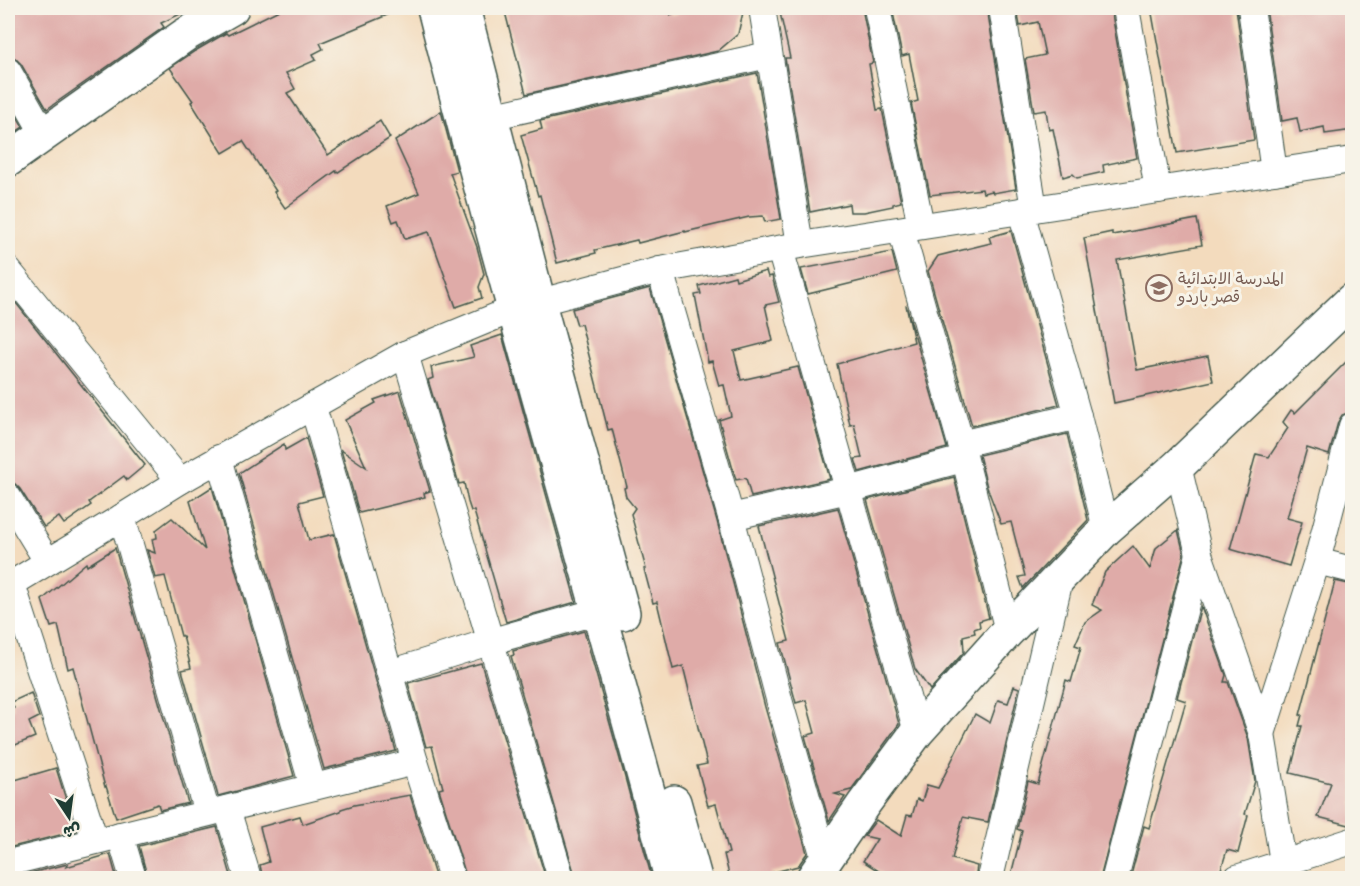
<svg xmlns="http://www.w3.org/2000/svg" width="1360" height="886" font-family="'Balsamiq Sans','Playpen Sans Arabic',sans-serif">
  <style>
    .building { fill: #dfaba8 }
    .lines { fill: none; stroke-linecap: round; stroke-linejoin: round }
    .minor-casing { stroke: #3f5549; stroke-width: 28 }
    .tertiary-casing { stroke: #3f5549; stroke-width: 36 }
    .minor { stroke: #fff; stroke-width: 26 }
    .tertiary { stroke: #fff; stroke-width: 33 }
    .labels { text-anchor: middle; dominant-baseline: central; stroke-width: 6; stroke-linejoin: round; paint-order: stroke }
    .education-label { font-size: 16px; fill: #785e54; stroke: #f7f3e8; text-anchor: start }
  </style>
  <rect width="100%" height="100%" fill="#f7f3e8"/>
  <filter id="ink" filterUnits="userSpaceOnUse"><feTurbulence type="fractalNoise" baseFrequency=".0167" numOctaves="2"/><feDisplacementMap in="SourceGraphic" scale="12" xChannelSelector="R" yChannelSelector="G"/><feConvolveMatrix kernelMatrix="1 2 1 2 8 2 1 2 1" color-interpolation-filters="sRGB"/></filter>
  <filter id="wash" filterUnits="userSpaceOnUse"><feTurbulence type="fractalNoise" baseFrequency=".008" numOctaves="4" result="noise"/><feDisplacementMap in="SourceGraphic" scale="24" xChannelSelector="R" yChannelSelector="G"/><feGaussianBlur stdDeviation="1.35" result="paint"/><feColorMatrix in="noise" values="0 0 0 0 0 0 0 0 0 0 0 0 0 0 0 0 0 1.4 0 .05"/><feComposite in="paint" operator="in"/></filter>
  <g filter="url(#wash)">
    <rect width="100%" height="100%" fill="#f3dbbd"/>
    <g id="blocks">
      <g class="building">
        <path d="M8 8H193L161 23 164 27 47 109 21 64 15 58 8 56Z"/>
        <path d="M283 8H404L320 43 323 49 313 54 316 60 286 73 295 89 287 93 328 155 380 121 390 138 337 173 336 171 285 208 274 192 276 191 243 141 223 153 191 102 193 101 170 68 195 51 226 33 228 35Z"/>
        <path d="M520 8H667L671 15 693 8H744L738 34 718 51 526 94 505 12Z"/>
        <path d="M779 8H862L873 63 869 64 877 110 882 109 901 202 893 204V206L864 212H850L849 204 810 212 785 58H790Z"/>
        <path d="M892 8H937L938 12 963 8H987L1016 189 993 193 992 191 983 193 982 189 930 195 911 103 918 101 909 54 902 56Z"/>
        <path d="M1030 8H1111L1137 158 1103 165 1104 172 1077 178 1073 174 1063 177 1053 129 1049 130 1046 110 1034 112 1025 59 1045 55 1038 22 1020 26 1017 10Z"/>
        <path d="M1151 8H1236L1254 140 1177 153Z"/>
        <path d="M1266 8H1353V130L1325 134 1324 127 1300 132 1297 118 1282 121Z"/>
        <path d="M757 73 781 219 765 222 763 216 749 217 685 232V231L638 243 637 240 595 250 596 253 557 263 540 195 538 196 521 135 542 129 540 121Z"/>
        <path d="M8 100 23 127 8 137Z"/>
        <path d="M441 111 457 171 450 173 477 247 484 274 479 287 482 298 456 307 429 232 405 239 398 220 393 222 387 206 419 193 395 141Z"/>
        <path d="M1197 219 1202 245 1117 260 1137 370 1208 356 1213 381 1114 403 1084 238 1112 232V235Z"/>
        <path d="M1011 231 1059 405 972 426 928 271 938 256 991 243 989 237Z"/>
        <path d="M892 252 897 272 808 294 801 269Z"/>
        <path d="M766 271 768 277 772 276 779 302 765 305 773 341 734 351 741 380 798 367 830 479 751 497 746 478 736 480 719 420 731 416 724 385 719 386 712 361 708 362 695 295 701 294 699 286 735 276 736 280Z"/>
        <path d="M650 288 717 521 765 707 807 853 798 866 771 873 773 879H730L724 854 729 853 716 804 708 806 697 766 707 764 685 674 683 666 673 669 657 602 653 603 644 569H646L631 514 635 508 626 497 624 488 627 487 612 429 608 430 581 324 577 325 572 309Z"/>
        <path d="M8 293 145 465 127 480 124 476 89 502 91 505 64 524 59 517 44 527 20 489 15 484 8 482Z"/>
        <path d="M906 305 947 448 859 472 855 459 862 458 854 424 850 425 837 364 914 342Z"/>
        <path d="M502 335 576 602 506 622 474 511H471L468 502 464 483 459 484 428 380 433 378 431 367 474 357 470 346Z"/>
        <path d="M1353 355V411L1342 415 1338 422 1329 455 1307 448 1287 518 1302 522 1289 566 1230 549 1256 454 1269 457 1288 428 1283 422 1291 410 1295 413Z"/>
        <path d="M400 391 430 491 424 493 425 497 359 513 341 450 366 467 345 420 376 403 374 400Z"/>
        <path d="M1067 434 1088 520 1023 588 1019 577 1025 576 1011 522 1001 524 987 487 979 455Z"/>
        <path d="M306 438 323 496 299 502 309 540 334 534 396 751 324 769 239 473 284 444 285 450Z"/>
        <path d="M954 477 989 618 979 621 980 627 974 629 975 633 963 636 964 652 930 690 915 669 867 500Z"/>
        <path d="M212 487 294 776 218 796 182 670 191 668 183 636H181L165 576 155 578 147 550 155 553 152 539 157 538 156 530 172 518 205 550 190 501Z"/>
        <path d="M838 508 899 724 851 790 835 794 845 797 829 821 805 736 815 733 806 700 796 703 780 643 789 641 759 526Z"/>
        <path d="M1178 530 1184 554 1100 879H1010L1022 831 1017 829 1028 781 1038 784 1066 680 1071 682 1081 647 1075 645 1085 622 1102 610 1092 605 1105 572 1133 546 1150 569 1156 548Z"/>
        <path d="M115 548 188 803 160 810 158 804 116 818 106 786 105 787 73 667 68 669 58 625 51 627 42 600 86 563 87 566Z"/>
        <path d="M1335 581 1353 585V826L1318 817 1331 783 1290 773 1302 726H1299L1302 715H1300Z"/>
        <path d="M1201 606 1226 675 1224 682H1228L1248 738 1255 781 1245 814 1248 815 1238 853 1227 850 1218 879H1130L1144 826 1149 828 1186 701 1177 698Z"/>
        <path d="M584 631 624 774 652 879H576L511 656 514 655 513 651Z"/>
        <path d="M481 663 546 879H467L439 789 443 788 432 746 426 747 408 683Z"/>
        <path d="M1014 686 1019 688 988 822 963 817 952 859 977 866 975 879H891L863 861 877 839 864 836 876 820 901 836 907 815 912 816 917 799 922 801 927 785 938 788 975 714 990 723 998 700 1008 703Z"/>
        <path d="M31 693 39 717 29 722 35 737 8 748V711L14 708 11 702Z"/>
        <path d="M56 768 76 831 8 848V782Z"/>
        <path d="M410 795 436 879H263L260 865 269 862 260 827 300 816 303 824 341 811V809L354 805Z"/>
        <path d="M217 827 232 879H148L139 846Z"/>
        <path d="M110 854 117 879H24L22 875 68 864 66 867Z"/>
      </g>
    </g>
  </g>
  <g filter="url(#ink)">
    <use href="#blocks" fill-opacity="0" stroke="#3f5549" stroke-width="1.5"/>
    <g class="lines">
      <defs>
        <g id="minor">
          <path d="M762 8 800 245"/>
          <path d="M877 8 921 226"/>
          <path d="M1002 8 1034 209"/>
          <path d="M1126 8 1158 190"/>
          <path d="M1251 8 1274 172"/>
          <path d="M8 71 44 134"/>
          <path d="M490 117 768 55"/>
          <path d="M1021 211 1078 416 1106 529"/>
          <path d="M901 230 961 444 1008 631"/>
          <path d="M780 249 917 732"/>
          <path d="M8 270 180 481"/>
          <path d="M660 270 731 517 780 703 825 861"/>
          <path d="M405 354 561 878"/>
          <path d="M313 407 415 762 452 878"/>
          <path d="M961 444 1078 416"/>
          <path d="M219 458 313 787"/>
          <path d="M1178 466 1199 554 1262 734 1283 862"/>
          <path d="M8 497 47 561"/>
          <path d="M122 517 207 813"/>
          <path d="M731 517 848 490 963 459"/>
          <path d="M1317 561 1352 570"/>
          <path d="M12 584 95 840"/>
          <path d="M8 586 122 517 180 481 405 354 514 309 660 270 800 245 1352 160"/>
          <path d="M390 673 489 642 599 611"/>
          <path d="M1262 734 1317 561 1352 426"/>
          <path d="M227 809 248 878"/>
          <path d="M120 835 133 878"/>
          <path d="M8 863 415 762"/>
          <path d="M990 878 1061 575"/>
          <path d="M1115 878 1199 554"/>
          <path d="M1237 878 1352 841"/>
        </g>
        <g id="tertiary">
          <path d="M434 8C507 299 595 587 671 878"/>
          <path d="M463 8 539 303 623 613"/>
          <path d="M8 160 185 35 232 8"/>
          <path d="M674 802 695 878"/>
          <path d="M813 878 863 805 917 732 1008 631 1106 529 1178 466 1352 300"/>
        </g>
      </defs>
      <use href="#minor" class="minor-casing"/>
      <use href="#tertiary" class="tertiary-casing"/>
      <use href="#minor" class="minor"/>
      <use href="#tertiary" class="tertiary"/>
    </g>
  </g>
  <defs>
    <symbol id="school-ring" viewBox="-11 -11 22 22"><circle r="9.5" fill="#f7f3e8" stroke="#8d6e63" stroke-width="1.5"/><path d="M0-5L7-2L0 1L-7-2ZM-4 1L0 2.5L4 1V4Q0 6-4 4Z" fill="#8d6e63"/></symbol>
  </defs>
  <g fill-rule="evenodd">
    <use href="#school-ring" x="1144" y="273" width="30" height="30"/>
  </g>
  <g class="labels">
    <g class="education-label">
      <text x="1178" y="279">المدرسة الابتدائية<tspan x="1178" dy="18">قصر باردو</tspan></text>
    </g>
  </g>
  <rect width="1360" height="886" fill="none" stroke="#f7f3e8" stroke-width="30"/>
  <g transform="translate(69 817) rotate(167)" stroke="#f7f3e8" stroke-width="4.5" paint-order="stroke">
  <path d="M0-4.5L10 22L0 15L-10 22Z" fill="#1f3d34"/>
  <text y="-9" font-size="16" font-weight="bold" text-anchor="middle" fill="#1f3d34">ش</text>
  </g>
</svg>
